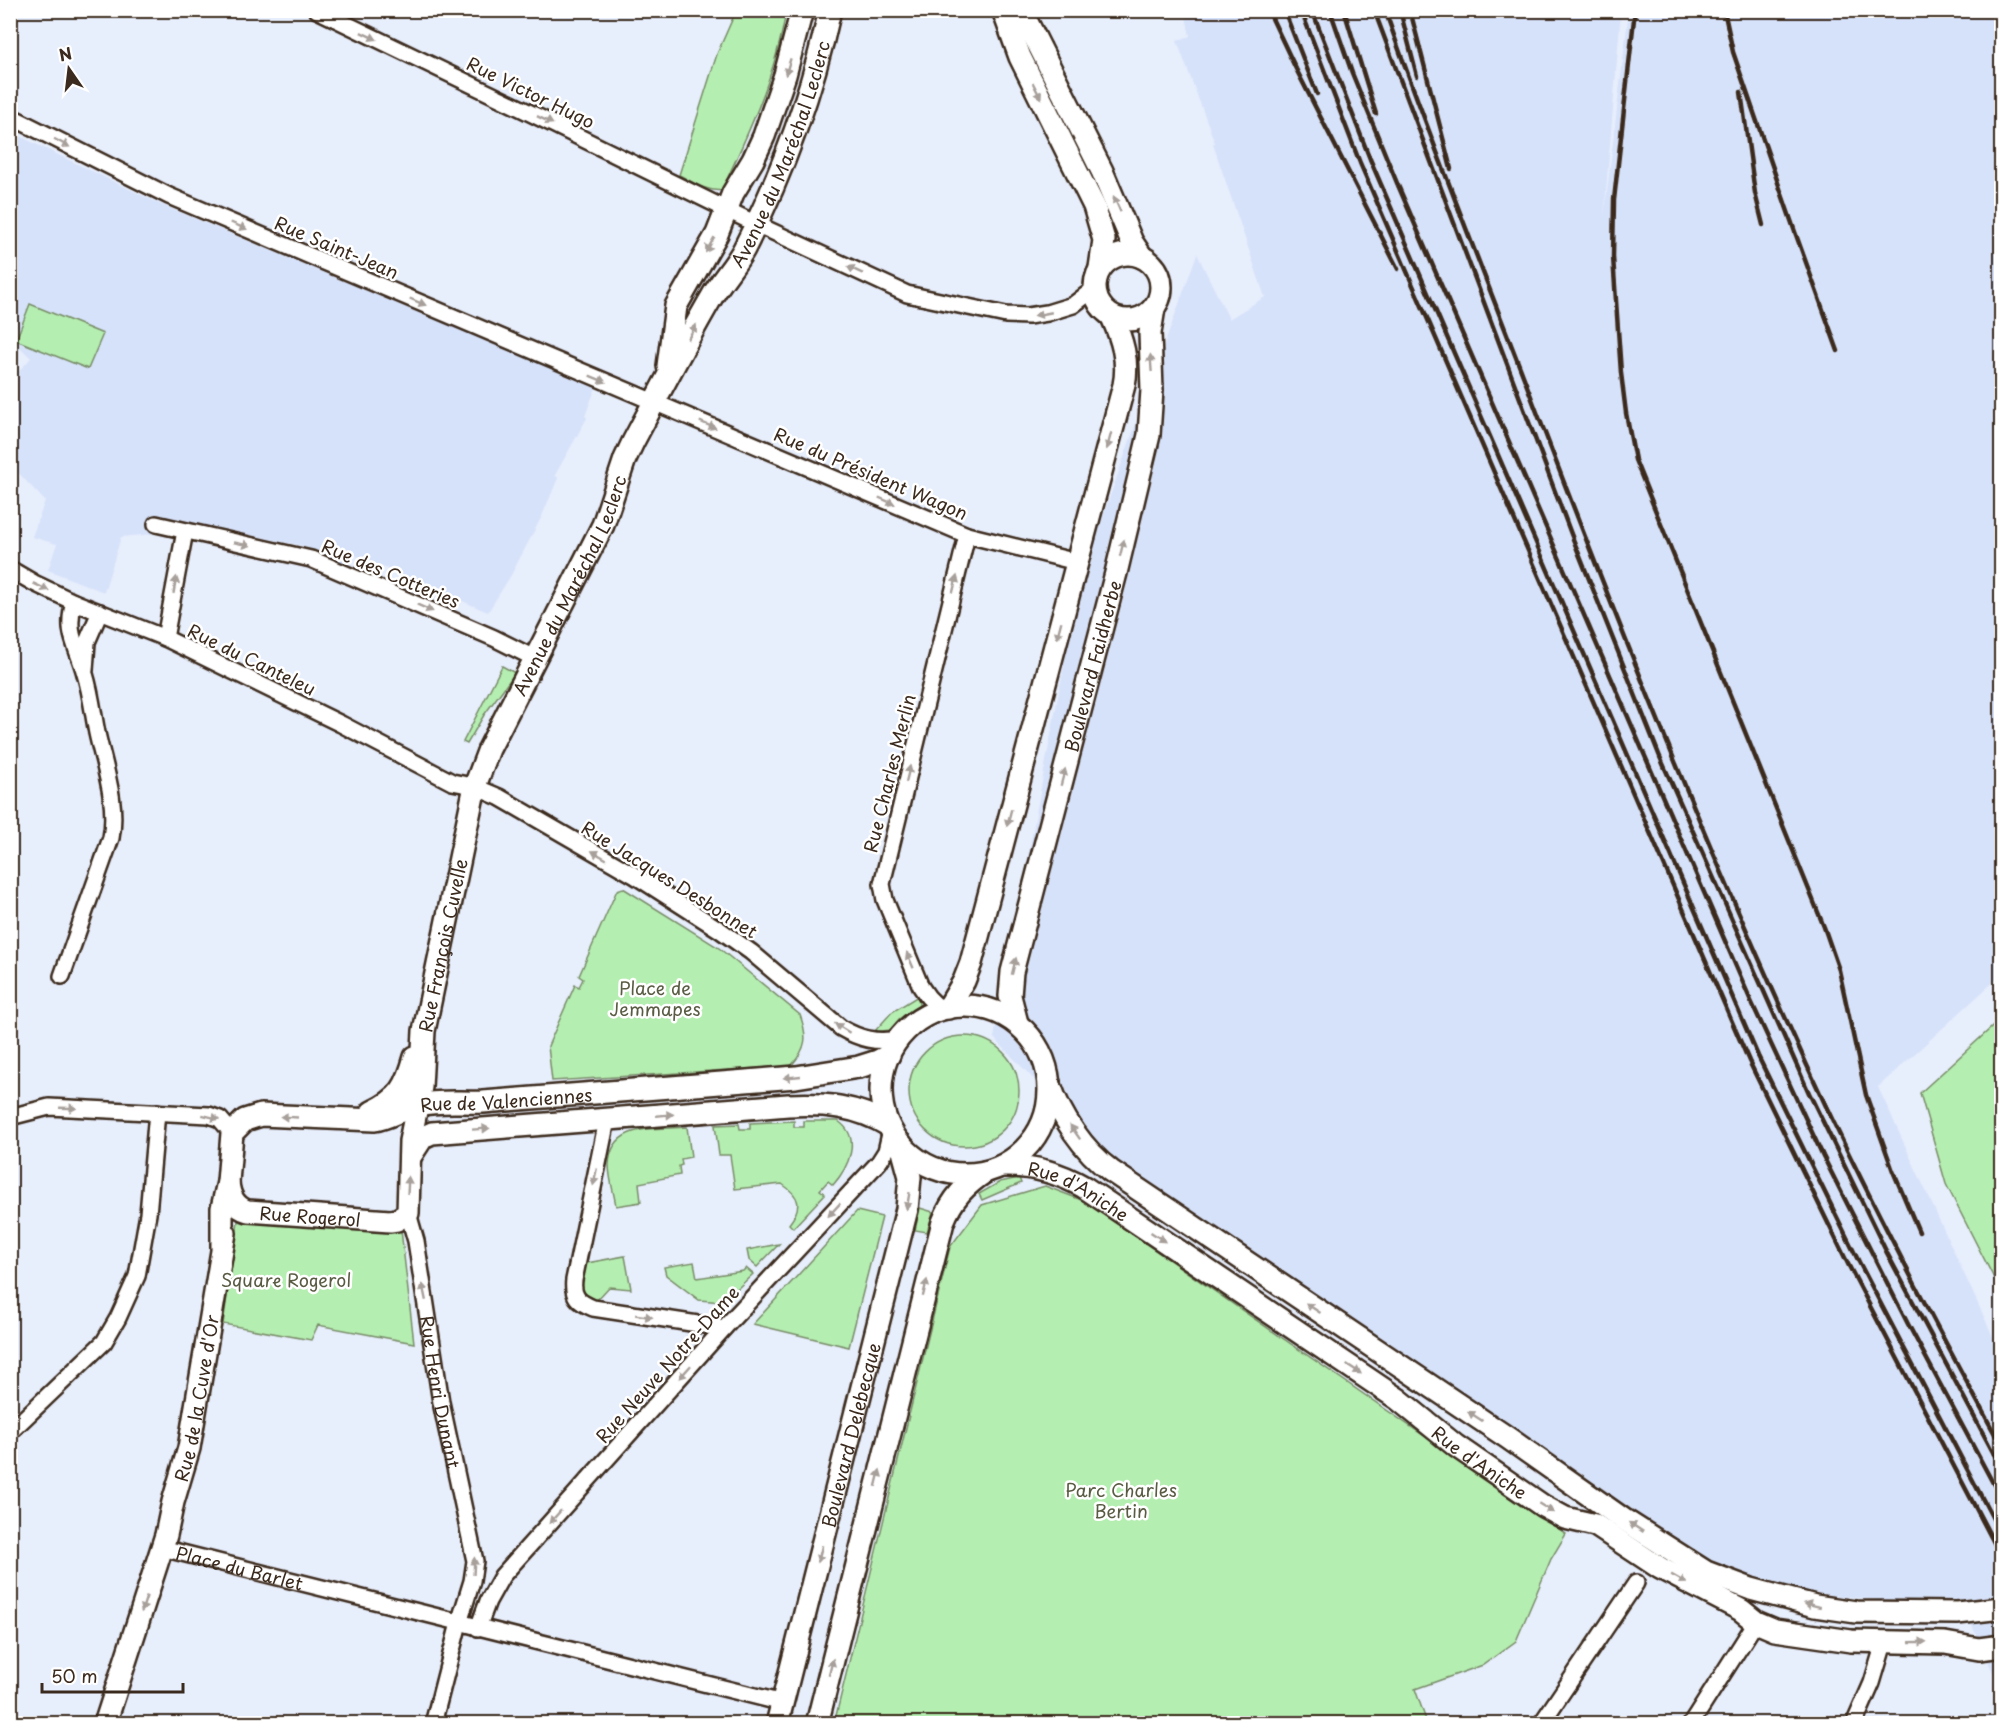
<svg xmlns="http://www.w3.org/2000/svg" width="2012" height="1734" font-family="'Playpen Sans',sans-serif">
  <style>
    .built { fill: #d6e2fa }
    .green { fill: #b5eeb1; stroke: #788c68; stroke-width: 1.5 }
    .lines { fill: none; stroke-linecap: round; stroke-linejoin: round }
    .street-casing { stroke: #3b2a1e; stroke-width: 20 }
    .secondary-casing { stroke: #3b2a1e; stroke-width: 26 }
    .street { stroke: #fff; stroke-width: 15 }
    .secondary { stroke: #fff; stroke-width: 21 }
    .rail { stroke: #3b2a1e; stroke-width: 4.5 }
    .oneway { fill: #a79f9a }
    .labels { text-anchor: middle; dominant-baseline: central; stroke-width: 5; stroke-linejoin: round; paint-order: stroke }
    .street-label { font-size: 18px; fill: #3b2a1e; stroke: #fff }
    .park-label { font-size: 18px; fill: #5a5b43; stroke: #fff }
  </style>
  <rect width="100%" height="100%" fill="#e7eefc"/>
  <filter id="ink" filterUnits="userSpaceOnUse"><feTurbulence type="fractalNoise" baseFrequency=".0167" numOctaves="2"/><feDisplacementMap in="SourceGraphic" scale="12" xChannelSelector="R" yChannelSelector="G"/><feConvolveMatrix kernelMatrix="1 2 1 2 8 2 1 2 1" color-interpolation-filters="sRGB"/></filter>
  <g filter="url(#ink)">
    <g class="built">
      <path d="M1185 11H1621L1604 216 1629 11H2001V975L1878 1087 2001 1354V1690L1965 1610 1786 1590 1702 1562 1115 1163 994 1038 1080 580 1197 254 1229 319 1265 297 1213 144 1215 143 1177 41 1190 36Z"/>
      <path d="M11 132 162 205 596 387 585 416 587 418 555 475 558 478 542 516 511 575 488 612 350 553 345 564 304 546 192 524 155 514 152 534 121 537 104 592 48 570 57 544 32 537 45 501 11 465 10 381 31 358 11 338Z"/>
    </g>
    <g class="green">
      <path d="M736 11H786C776 74 749 132 722 190 708 193 692 181 679 175L717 54Z"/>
      <path d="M30 304 103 334 88 369 16 340Z"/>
      <path d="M502 666 515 673 484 715 467 744 463 742Z"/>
      <path d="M623 888 719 948 800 1015C808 1037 807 1048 791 1066L552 1081 548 1046 575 985 579 987 583 979 579 976 617 890Z"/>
      <path d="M918 996 919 1005 899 1019 890 1030 874 1032 892 1012Z"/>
      <path d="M2001 1019V1292L1946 1184 1920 1093Z"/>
      <circle cx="964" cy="1091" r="55"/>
      <path d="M794 1121V1127H804V1121H838C863 1138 848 1168 833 1185L828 1181 820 1190 825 1194 793 1228 789 1224C803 1206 800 1196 782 1184L735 1189 730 1155H719L715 1125 739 1124 740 1129H750V1123Z"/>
      <path d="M687 1127 691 1157 681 1159 682 1165 679 1166 680 1175 639 1183 641 1202 616 1206C614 1193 609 1178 609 1165 611 1122 655 1130 687 1127Z"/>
      <path d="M1019 1178 1021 1183 982 1200 979 1194 1000 1182Z"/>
      <path d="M1045 1186 1084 1201 1566 1534 1551 1559 1516 1641 1483 1665 1415 1689 1427 1723 834 1724 950 1247 982 1205Z"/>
      <path d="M920 1208 933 1212 927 1232 915 1230Z"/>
      <path d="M857 1211 882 1217 849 1347 753 1324Z"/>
      <path d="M238 1221 401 1230 414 1343 318 1325 311 1340 223 1324Z"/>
      <path d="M779 1244 757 1267 749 1260 747 1250Z"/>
      <path d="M625 1256 631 1289 609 1287 597 1300 589 1299 580 1291 582 1264Z"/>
      <path d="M694 1262 697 1278 743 1271 746 1268 753 1274 723 1302 699 1300 666 1275 664 1267Z"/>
    </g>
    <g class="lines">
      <defs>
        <g id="street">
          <path d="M317 10 516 106 756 224 907 294 1006 315 1028 316 1047 313 1073 305 1094 289"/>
          <path d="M10 116 169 196 967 535 1077 562"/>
          <path d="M156 524 311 559 494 638 534 658"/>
          <path d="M10 569 34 583 74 602 165 638 341 724 452 782 473 786 499 797 634 875 720 930 751 952 841 1028C860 1039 876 1043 898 1039"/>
          <path d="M165 638 185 531"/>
          <path d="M85 670 87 642 100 612"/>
          <path d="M62 976 111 838C118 803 104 766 97 733 93 713 91 693 85 674 77 645 65 633 74 602"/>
          <path d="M940 1009 928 997 921 987 885 900 882 884 967 535"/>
          <path d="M10 1117 49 1107 209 1115 220 1119 232 1133"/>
          <path d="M607 1120 574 1280C572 1296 578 1302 593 1308L724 1328"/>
          <path id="s1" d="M408 1213 416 1241 441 1402 475 1561 472 1581 459 1623 433 1724"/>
          <path d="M10 1432 104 1342 118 1318 137 1276 148 1214 157 1112"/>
          <path id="s2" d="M162 1548 783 1703"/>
          <path d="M478 1628 488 1601 502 1576 724 1328 879 1162 886 1151 891 1130"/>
          <path d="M1541 1724 1636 1583"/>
          <path d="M1691 1724 1756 1622"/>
          <path d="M1854 1724 1872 1683 1884 1643"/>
        </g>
        <g id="secondary">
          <path d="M1003 10 1020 57 1094 206 1104 240 1100 268"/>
          <path d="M1021 10 1102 171 1132 242 1142 257"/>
          <circle cx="1128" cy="287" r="33"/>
          <path d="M668 366 676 306 717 234 733 193 753 160 764 136 785 75 802 10"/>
          <circle cx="965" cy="1090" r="84"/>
          <path d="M948 1008 964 981 971 963 1124 385C1129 361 1122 339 1112 317"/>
          <path id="s3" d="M1017 1023 1010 996 1012 972 1116 573 1149 435 1152 390 1150 333 1154 308"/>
          <path d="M1050 1085C1061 1117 1083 1150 1111 1171L1508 1438 1623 1519 1706 1572 1751 1589 1815 1606 1856 1612 1957 1613 2002 1608"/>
          <path d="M372 1112C401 1098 407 1086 415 1057"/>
          <path d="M410 1157 423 1137 432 1133 788 1105C824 1103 857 1106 888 1125"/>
          <path id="s4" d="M1002 1166C1031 1165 1058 1172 1084 1187L1398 1399 1456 1446 1543 1506 1565 1518 1595 1525 1660 1568 1741 1610 1756 1622 1775 1630 1851 1641 1945 1643 1979 1649 2002 1646"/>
          <path id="s5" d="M228 1182C229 1195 234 1207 248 1211L390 1221 397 1220 408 1213 410 1141 421 1087 424 1031 475 786 489 749 603 525 625 459 633 442C659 393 685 343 713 295 722 279 735 266 744 249 782 174 812 93 830 10"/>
          <path id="s6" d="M222 1247V1208L228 1182 232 1133 245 1120 261 1115 374 1120C390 1118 402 1108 418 1105 440 1100 461 1103 483 1102L796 1077 859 1067 878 1061 889 1055"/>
          <path id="s7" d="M105 1724 166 1535 173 1502 189 1448 225 1233"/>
          <path id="s8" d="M777 1724 907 1209 910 1177 901 1144"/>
          <path d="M817 1724 943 1222C952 1199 965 1185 985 1172"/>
        </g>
      </defs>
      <use href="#street" class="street-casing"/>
      <use href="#secondary" class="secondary-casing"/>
      <use href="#street" class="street"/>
      <use href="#secondary" class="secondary"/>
      <g class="rail">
        <path d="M1268 10 1296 69 1398 269"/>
        <path d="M1284 10 1317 94"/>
        <path d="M1301 10 1360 163 1749 1061 1849 1266 2002 1558"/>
        <path d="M1312 10 1370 159 1758 1056 1859 1262 2002 1536"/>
        <path d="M1330 10 1352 73 1397 183 1751 1001 1823 1156 1908 1324 2002 1500"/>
        <path d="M1344 10 1376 114"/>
        <path d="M1374 10 1571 534 1660 757 1809 1093 1887 1253 2002 1469"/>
        <path d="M1385 10C1428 134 1477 256 1524 378 1619 628 1718 877 1832 1119 1885 1230 1943 1339 2002 1447"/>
        <path d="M1400 10 1417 76"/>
        <path d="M1410 10 1451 169"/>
        <path d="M1635 10 1614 200 1613 257 1621 373 1626 413 1635 460 1824 927 1839 970 1866 1095 1893 1171 1919 1232"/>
        <path d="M1724 10 1733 52 1795 232 1838 351"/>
        <path d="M1741 92 1755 193 1763 225"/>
      </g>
    </g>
    <defs><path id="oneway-solid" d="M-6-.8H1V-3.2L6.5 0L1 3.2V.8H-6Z" transform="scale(1.5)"/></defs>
    <g class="oneway">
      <use href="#oneway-solid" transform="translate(369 36) rotate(25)"/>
      <use href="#oneway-solid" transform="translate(788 67) rotate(107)"/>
      <use href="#oneway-solid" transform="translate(1037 91) rotate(63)"/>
      <use href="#oneway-solid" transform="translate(545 120) rotate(26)"/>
      <use href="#oneway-solid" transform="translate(62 143) rotate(28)"/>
      <use href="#oneway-solid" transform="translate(1117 204) rotate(-114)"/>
      <use href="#oneway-solid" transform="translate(239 226) rotate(23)"/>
      <use href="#oneway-solid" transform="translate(710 245) rotate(120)"/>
      <use href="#oneway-solid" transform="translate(855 270) rotate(-155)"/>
      <use href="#oneway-solid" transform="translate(418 302) rotate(23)"/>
      <use href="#oneway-solid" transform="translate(1043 314) rotate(169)"/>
      <use href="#oneway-solid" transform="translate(692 332) rotate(-61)"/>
      <use href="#oneway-solid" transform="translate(1151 363) rotate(-94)"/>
      <use href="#oneway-solid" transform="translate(598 379) rotate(22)"/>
      <use href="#oneway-solid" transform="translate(708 425) rotate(23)"/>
      <use href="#oneway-solid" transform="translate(1109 441) rotate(105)"/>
      <use href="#oneway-solid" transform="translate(887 501) rotate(23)"/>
      <use href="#oneway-solid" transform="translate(242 544) rotate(12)"/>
      <use href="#oneway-solid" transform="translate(1122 548) rotate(-76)"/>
      <use href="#oneway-solid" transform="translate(955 584) rotate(-76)"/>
      <use href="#oneway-solid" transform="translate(175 585) rotate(-80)"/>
      <use href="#oneway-solid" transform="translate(41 587) rotate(25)"/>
      <use href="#oneway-solid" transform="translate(425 608) rotate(24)"/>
      <use href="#oneway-solid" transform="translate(1059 630) rotate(105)"/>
      <use href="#oneway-solid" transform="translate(908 774) rotate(-76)"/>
      <use href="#oneway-solid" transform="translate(1063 777) rotate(-75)"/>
      <use href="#oneway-solid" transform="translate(1009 818) rotate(105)"/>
      <use href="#oneway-solid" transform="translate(599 855) rotate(-150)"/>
      <use href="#oneway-solid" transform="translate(910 960) rotate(-113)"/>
      <use href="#oneway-solid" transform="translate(1014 966) rotate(-76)"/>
      <use href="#oneway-solid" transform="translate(842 1028) rotate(-148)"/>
      <use href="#oneway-solid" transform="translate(792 1077) rotate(174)"/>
      <use href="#oneway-solid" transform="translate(68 1108) rotate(2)"/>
      <use href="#oneway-solid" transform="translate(665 1115) rotate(-5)"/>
      <use href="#oneway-solid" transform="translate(211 1117) rotate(14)"/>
      <use href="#oneway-solid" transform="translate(289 1117) rotate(-177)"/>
      <use href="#oneway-solid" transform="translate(481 1129) rotate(-4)"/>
      <use href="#oneway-solid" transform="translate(1075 1132) rotate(-125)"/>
      <use href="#oneway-solid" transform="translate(595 1177) rotate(102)"/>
      <use href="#oneway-solid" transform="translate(408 1185) rotate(-87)"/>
      <use href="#oneway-solid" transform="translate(908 1201) rotate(100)"/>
      <use href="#oneway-solid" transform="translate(834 1210) rotate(133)"/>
      <use href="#oneway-solid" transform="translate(1158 1237) rotate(34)"/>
      <use href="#oneway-solid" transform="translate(925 1288) rotate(-76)"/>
      <use href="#oneway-solid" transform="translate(424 1292) rotate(-102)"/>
      <use href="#oneway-solid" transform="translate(1313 1308) rotate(-146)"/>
      <use href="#oneway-solid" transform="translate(644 1316) rotate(9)"/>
      <use href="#oneway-solid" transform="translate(1354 1369) rotate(34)"/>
      <use href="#oneway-solid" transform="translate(685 1372) rotate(132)"/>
      <use href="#oneway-solid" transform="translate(1475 1416) rotate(-147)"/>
      <use href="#oneway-solid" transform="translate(878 1478) rotate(-76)"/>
      <use href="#oneway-solid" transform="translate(1546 1508) rotate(32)"/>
      <use href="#oneway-solid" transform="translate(555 1517) rotate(132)"/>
      <use href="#oneway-solid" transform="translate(1636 1527) rotate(-147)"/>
      <use href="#oneway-solid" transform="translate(820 1554) rotate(104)"/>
      <use href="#oneway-solid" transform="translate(474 1566) rotate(-87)"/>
      <use href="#oneway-solid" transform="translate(1679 1579) rotate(29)"/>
      <use href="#oneway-solid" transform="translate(144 1604) rotate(108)"/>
      <use href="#oneway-solid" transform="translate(1812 1605) rotate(-166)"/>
      <use href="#oneway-solid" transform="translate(1918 1642) rotate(-1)"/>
      <use href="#oneway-solid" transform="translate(831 1667) rotate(-76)"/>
    </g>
  </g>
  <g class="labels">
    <g class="street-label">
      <text transform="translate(531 92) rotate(26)">Rue Victor Hugo</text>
      <text stroke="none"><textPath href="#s5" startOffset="1338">Avenue du Maréchal Leclerc</textPath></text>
      <text transform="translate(337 247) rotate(23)">Rue Saint-Jean</text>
      <text transform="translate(871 473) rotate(23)">Rue du Président Wagon</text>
      <text transform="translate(391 573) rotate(23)">Rue des Cotteries</text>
      <text stroke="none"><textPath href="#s5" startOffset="856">Avenue du Maréchal Leclerc</textPath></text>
      <text transform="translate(252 659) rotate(26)">Rue du Canteleu</text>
      <text stroke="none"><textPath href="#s3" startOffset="368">Boulevard Faidherbe</textPath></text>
      <text transform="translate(889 773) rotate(-76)">Rue Charles Merlin</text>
      <text transform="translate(670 879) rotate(32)">Rue Jacques Desbonnet</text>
      <text stroke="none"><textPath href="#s5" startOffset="471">Rue François Cuvelle</textPath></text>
      <text stroke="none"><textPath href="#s6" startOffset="398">Rue de Valenciennes</textPath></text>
      <text stroke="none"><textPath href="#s4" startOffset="82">Rue d'Aniche</textPath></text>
      <text stroke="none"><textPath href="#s5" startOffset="100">Rue Rogerol</textPath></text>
      <text transform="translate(667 1364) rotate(-48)">Rue Neuve Notre-Dame</text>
      <text stroke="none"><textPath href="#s1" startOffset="182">Rue Henri Dunant</textPath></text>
      <text stroke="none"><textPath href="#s7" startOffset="339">Rue de la Cuve d'Or</textPath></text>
      <text stroke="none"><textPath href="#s8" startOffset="298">Boulevard Delebecque</textPath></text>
      <text stroke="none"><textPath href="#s4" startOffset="568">Rue d'Aniche</textPath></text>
      <text stroke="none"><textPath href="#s2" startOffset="80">Place du Barlet</textPath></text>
    </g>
    <g class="park-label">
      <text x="655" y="987">Place de<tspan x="655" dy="21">Jemmapes</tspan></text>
      <text x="286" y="1279">Square Rogerol</text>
      <text x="1121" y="1489">Parc Charles<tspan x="1121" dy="21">Bertin</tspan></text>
    </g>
  </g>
  <rect width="2012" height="1734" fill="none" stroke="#fff" stroke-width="36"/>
  <rect x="18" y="18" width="1976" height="1698" fill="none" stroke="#3b2a1e" stroke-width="2" filter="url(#ink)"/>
  <g transform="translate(69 69) rotate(346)" stroke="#ffffff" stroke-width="4.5" paint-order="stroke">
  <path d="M0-4.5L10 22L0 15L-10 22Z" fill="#3b2a1e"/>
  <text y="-9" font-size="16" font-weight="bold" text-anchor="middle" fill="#3b2a1e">N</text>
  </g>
  <path d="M42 1683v9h141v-9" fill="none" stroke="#3b2a1e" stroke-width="3"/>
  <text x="51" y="1683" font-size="18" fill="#3b2a1e" stroke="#ffffff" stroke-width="4.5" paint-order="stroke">50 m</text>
</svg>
